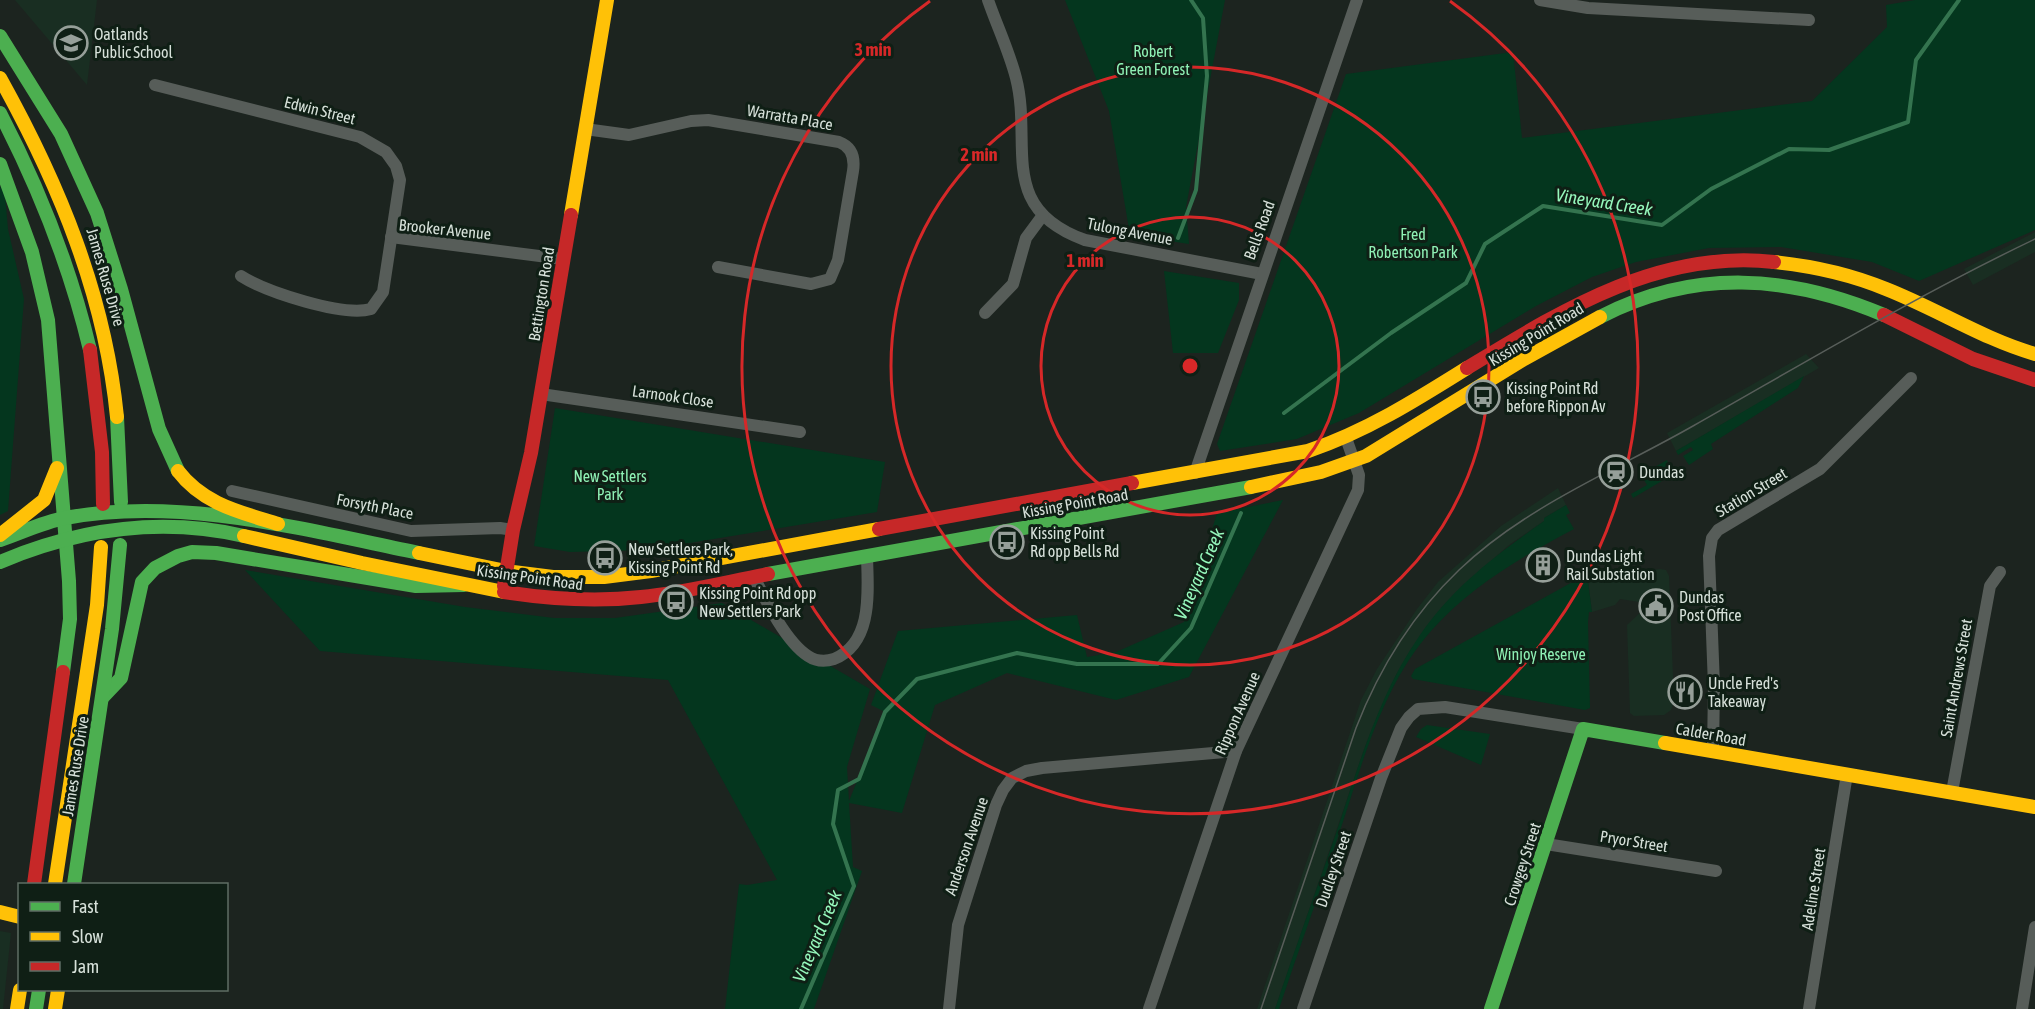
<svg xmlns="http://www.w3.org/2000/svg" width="2035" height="1009" font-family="'Asap Condensed',sans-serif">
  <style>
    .built { fill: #192e22 }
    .green { fill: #04361e }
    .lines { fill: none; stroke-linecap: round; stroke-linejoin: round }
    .stream { stroke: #34744f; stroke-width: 4 }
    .street { stroke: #575d59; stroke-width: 12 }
    .fast { stroke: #4caf50; stroke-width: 14 }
    .slow { stroke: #ffc107; stroke-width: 14 }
    .jam { stroke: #c62828; stroke-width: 14 }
    .tram { stroke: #585e5a; stroke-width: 1.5 }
    .ring { fill: none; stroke: #d62828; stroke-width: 3 }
    .labels { text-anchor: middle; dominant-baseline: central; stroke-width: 6; stroke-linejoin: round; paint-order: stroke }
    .poi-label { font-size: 16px; fill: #d7e1da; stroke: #0f1f15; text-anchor: start }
    .park-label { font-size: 16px; fill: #8ff1b5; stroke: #0f1f15 }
    .street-label { font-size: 16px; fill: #d7e1da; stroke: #0f1f15 }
    .water-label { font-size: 18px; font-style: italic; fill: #96f8bc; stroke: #0f1f15 }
    .centre { fill: #d62828; stroke: #0f1f15; stroke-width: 3 }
    .ring-label { font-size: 18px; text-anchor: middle; font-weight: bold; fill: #d62828; stroke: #0f1f15; stroke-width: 6; stroke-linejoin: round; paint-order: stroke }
  </style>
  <rect width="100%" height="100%" fill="#1c241f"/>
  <g class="built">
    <path d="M15 0H97L87 85Z"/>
    <path d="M2035 232V252L1973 285 1964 269Z"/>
    <path d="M1806 354 1819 368 1676 451 1667 433Z"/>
    <path d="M1558 488 1566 505 1544 518V521L1509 545 1464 585 1439 611 1397 673 1366 744 1275 1009H1257L1361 700 1377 669 1417 609 1438 582 1501 526Z"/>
    <path d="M1660 569 1666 570 1669 576 1674 701 1671 710 1664 715 1634 716 1630 713 1627 625 1641 612 1639 602 1620 599 1615 605 1592 612 1588 580Z"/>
    <path d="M0 931 11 933 3 1009H0Z"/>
  </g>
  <g class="green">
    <path d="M1065 0H1225L1186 207 1189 244 1130 235 1109 111Z"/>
    <path d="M1915 0H2035V230L1919 281 1872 262 1781 247 1709 248 1636 262 1592 277 1536 306 1359 413 1297 439 1220 451 1217 444 1346 74 1513 52 1522 138 1812 101 1887 27 1886 5Z"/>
    <path d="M0 186 5 195 8 229 24 299 8 511 0 515Z"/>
    <path d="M1164 271 1239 283V300L1218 353H1173Z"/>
    <path d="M1804 376 1798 388 1711 444 1713 449 1689 465 1683 456 1693 450 1691 447 1678 455 1676 451Z"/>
    <path d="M555 408 885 462 877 512 647 550 570 552 534 546Z"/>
    <path d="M1667 460 1672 475 1633 498 1631 494 1647 485 1641 475Z"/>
    <path d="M1283 500 1189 677 1116 700 1007 673 935 705 902 813 849 803 853 867 862 871 814 1009H725L739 884 747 885 777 880 668 680 320 651 245 570 465 607 554 618H615L722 603 870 689 847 767 849 801 885 712 871 705 898 631 1077 615 1087 657 1116 652 1184 622 1217 513Z"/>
    <path d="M1566 505 1570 513 1566 515 1574 529C1521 557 1471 586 1431 631 1379 690 1360 773 1335 846 1317 900 1297 954 1279 1009H1275C1294 951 1315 894 1335 836 1358 768 1378 695 1420 635 1452 588 1498 553 1544 521V518Z"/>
    <path d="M1587 574 1592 612H1589L1588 622 1590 708 1585 710 1413 679 1411 676 1415 669Z"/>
    <path d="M1427 725 1490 734 1481 765 1416 737 1421 729Z"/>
  </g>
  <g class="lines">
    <g class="stream">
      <path d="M1178 238 1196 190 1207 76 1203 18 1191 0"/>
      <path d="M1284 413 1391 333 1466 283 1485 244 1543 206 1662 225 1711 189 1789 149 1829 150 1908 122 1916 60 1959 0"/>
      <path d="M801 1009 854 886 833 824 838 790 859 779 885 712 917 679 1017 653 1077 664H1158L1191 628 1241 513"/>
    </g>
    <g class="street">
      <path d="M988 0C997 26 1009 51 1016 78 1033 144 996 208 1085 240L1262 274"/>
      <path d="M1540 0 1588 8 1809 20"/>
      <path d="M155 85 360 137 386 152 396 166 400 180 383 292 371 309C343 317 266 292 241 276"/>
      <path d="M585 129 629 135 691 121 708 120 839 142C852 147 855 158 853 171L838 260 830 279 811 284 718 267"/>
      <path d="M391 237 563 259"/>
      <path d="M985 313 1013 284 1026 238 1043 215"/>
      <path d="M541 394 800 432"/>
      <path d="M1195 473 1357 0"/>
      <path d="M232 491 411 531 500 528 513 530"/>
      <path d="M754 577C766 601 786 642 808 656 817 662 825 662 834 659 873 643 868 592 867 557"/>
      <path d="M1713 751 1714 686 1709 556 1712 538 1718 530 1820 469 1911 378"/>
      <path d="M1952 792 1990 586 2000 572"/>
      <path d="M1546 844 1716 871"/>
      <path d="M949 1009 958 925 996 805 1003 790 1012 778 1026 771 1042 768 1236 751"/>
      <path d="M1149 1009 1236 751 1358 490 1359 475 1346 438"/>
      <path d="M1303 1009 1381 778 1401 728 1409 717 1418 709 1445 707 1583 729"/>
      <path d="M1809 1009 1847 774"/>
      <path d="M2022 1009 2035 927"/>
    </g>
    <g class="fast">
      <path d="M0 36 61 134 97 213 121 289 159 429 178 471"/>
      <path d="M0 113C40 190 70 266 90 350"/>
      <path d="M0 164 32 252 48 320 69 581 70 619 63 672"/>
      <path d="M1600 317C1695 268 1789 275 1884 315"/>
      <path d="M117 417 121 502"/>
      <path d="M0 540C21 533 43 522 65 518 180 496 306 530 419 553"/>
      <path d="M0 562C78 529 161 517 244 536"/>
      <path d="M768 574 1251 487"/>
      <path d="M102 698 121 678 142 582 155 568 178 556 192 552 216 553 416 586 464 585"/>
      <path d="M74 884 112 629 120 545"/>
      <path d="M36 1009 39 990"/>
      <path d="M1491 1009 1583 729 1665 743"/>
    </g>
    <g class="slow">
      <path d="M0 78C59 184 105 295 117 417"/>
      <path d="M571 215 607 0"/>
      <path d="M1774 262C1813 266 1850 274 1886 289 1937 309 1983 339 2035 354"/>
      <path d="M178 471C203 504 240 512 278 524"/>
      <path d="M1132 483 1308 451C1365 432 1416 400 1467 368"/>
      <path d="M1251 487 1321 472 1366 456 1524 359 1600 317"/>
      <path d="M0 535 44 500 57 468"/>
      <path d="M244 536 362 563 504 592"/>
      <path d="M419 553 506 571 553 577H604L651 571 879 529"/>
      <path d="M1665 743 2035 807"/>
      <path d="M55 884 97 605 101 547"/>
      <path d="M0 912 20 917"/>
      <path d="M17 1009 20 990"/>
      <path d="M55 1009 58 990"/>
    </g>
    <g class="jam">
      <path d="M1884 315 1973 359 2035 380"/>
      <path d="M90 350 102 452 103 504"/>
      <path d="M1467 368C1561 311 1659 249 1774 262"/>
      <path d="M879 529 1132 483"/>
      <path d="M504 586 513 530 531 453 571 215"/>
      <path d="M504 592C549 599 596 602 641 597 683 593 726 582 768 574"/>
      <path d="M34 884 63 672"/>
    </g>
    <path class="tram" d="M1261 1009 1356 728C1379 669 1413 614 1459 570 1526 506 1614 471 1693 426 1806 362 1918 295 2035 239"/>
  </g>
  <g class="ring">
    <circle cx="1190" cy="366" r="149"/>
    <circle cx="1190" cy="366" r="299"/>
    <path d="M1450 1A448 448 0 1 1 930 1"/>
  </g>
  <defs>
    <symbol id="school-ring" viewBox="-11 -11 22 22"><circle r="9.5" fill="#0f1f15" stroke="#969f99" stroke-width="1.5"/><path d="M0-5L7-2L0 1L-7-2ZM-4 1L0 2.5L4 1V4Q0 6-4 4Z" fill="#969f99"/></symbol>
    <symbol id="bus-ring" viewBox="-11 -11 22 22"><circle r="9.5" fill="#0f1f15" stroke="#969f99" stroke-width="1.5"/><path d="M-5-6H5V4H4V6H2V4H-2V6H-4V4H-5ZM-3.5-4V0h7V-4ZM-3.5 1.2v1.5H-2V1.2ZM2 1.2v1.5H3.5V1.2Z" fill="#969f99"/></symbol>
    <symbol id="station-ring" viewBox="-11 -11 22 22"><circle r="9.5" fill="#0f1f15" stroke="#969f99" stroke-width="1.5"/><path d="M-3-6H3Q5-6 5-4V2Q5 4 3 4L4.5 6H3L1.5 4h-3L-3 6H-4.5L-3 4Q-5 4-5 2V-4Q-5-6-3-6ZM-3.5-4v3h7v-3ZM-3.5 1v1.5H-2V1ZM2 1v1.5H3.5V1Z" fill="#969f99"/></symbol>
    <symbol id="building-ring" viewBox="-11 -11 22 22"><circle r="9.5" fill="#0f1f15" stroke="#969f99" stroke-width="1.5"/><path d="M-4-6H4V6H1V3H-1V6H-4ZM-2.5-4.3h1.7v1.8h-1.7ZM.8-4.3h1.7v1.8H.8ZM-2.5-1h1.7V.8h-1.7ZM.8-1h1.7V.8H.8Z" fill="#969f99"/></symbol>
    <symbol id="civic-ring" viewBox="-11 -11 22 22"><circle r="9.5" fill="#0f1f15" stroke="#969f99" stroke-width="1.5"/><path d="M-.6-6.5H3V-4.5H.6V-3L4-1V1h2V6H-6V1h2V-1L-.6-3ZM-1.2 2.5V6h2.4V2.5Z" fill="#969f99"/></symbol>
    <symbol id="restaurant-ring" viewBox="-11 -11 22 22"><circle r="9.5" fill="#0f1f15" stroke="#969f99" stroke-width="1.5"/><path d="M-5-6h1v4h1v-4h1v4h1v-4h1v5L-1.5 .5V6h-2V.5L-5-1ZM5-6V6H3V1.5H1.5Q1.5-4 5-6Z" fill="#969f99"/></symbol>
  </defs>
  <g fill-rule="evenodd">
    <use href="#school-ring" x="52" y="24" width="38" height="38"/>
    <use href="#bus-ring" x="1464" y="378" width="38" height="38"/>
    <use href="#station-ring" x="1597" y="453" width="38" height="38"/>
    <use href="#bus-ring" x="988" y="523" width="38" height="38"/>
    <use href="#bus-ring" x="586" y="539" width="38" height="38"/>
    <use href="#building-ring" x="1524" y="546" width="38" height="38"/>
    <use href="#bus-ring" x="657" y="583" width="38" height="38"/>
    <use href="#civic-ring" x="1637" y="587" width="38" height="38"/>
    <use href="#restaurant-ring" x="1666" y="673" width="38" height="38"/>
  </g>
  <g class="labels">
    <g class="poi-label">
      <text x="94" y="34">Oatlands<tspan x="94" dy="18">Public School</tspan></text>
      <text x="1506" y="388">Kissing Point Rd<tspan x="1506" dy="18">before Rippon Av</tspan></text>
      <text x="1639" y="472">Dundas</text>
      <text x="1030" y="533">Kissing Point<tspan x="1030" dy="18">Rd opp Bells Rd</tspan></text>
      <text x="628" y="549">New Settlers Park,<tspan x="628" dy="18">Kissing Point Rd</tspan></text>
      <text x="1566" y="556">Dundas Light<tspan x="1566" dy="18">Rail Substation</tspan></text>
      <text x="699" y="593">Kissing Point Rd opp<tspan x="699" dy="18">New Settlers Park</tspan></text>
      <text x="1679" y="597">Dundas<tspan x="1679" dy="18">Post Office</tspan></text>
      <text x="1708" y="683">Uncle Fred's<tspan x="1708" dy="18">Takeaway</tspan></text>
    </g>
    <g class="park-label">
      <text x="1153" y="51">Robert<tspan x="1153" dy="18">Green Forest</tspan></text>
      <text x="1413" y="234">Fred<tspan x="1413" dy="18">Robertson Park</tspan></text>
      <text x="610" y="476">New Settlers<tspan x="610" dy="18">Park</tspan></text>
      <text x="1541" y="654">Winjoy Reserve</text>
    </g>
    <g class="street-label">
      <text transform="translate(320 110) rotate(14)">Edwin Street</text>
      <text transform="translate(790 117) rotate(10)">Warratta Place</text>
      <text transform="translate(445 229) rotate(6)">Brooker Avenue</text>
      <text transform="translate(1259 230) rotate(-70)">Bells Road</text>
      <text transform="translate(1130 231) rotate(11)">Tulong Avenue</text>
      <text transform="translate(106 277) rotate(74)">James Ruse Drive</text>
      <text transform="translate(541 294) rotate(-81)">Bettington Road</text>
      <text transform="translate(1536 334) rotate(-31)">Kissing Point Road</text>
      <text transform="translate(673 396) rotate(8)">Larnook Close</text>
      <text transform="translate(1751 492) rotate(-31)">Station Street</text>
      <text transform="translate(1075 503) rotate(-10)">Kissing Point Road</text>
      <text transform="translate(375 506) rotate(11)">Forsyth Place</text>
      <text transform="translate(530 577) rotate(8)">Kissing Point Road</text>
      <text transform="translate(1956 678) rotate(-80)">Saint Andrews Street</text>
      <text transform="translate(1237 713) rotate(-66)">Rippon Avenue</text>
      <text transform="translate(1711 734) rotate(10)">Calder Road</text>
      <text transform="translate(75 766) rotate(-81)">James Ruse Drive</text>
      <text transform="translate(1634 841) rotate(9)">Pryor Street</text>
      <text transform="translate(966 846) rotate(-71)">Anderson Avenue</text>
      <text transform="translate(1522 864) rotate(-72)">Crowgey Street</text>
      <text transform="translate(1333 869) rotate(-71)">Dudley Street</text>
      <text transform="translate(1813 889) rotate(-81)">Adeline Street</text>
    </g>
    <g class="water-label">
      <text transform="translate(1604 202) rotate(9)">Vineyard Creek</text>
      <text transform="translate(1199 574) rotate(-66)">Vineyard Creek</text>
      <text transform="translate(817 936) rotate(-67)">Vineyard Creek</text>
    </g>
  </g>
  <circle cx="1190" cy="366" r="9" class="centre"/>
  <g class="ring-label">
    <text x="873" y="56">3 min</text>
    <text x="979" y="161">2 min</text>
    <text x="1085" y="267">1 min</text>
  </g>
  <rect x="18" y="883" width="210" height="108" fill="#0f1f15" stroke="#5f6d64" stroke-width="1.5"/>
  <rect x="30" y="902" width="30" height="9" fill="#4caf50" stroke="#5f6d64" stroke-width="1.5"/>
  <text x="72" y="913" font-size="18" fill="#d7e1da">Fast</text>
  <rect x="30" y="932" width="30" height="9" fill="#ffc107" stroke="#5f6d64" stroke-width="1.5"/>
  <text x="72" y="943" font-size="18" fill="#d7e1da">Slow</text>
  <rect x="30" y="962" width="30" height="9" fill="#c62828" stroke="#5f6d64" stroke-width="1.5"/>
  <text x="72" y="973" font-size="18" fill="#d7e1da">Jam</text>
</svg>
